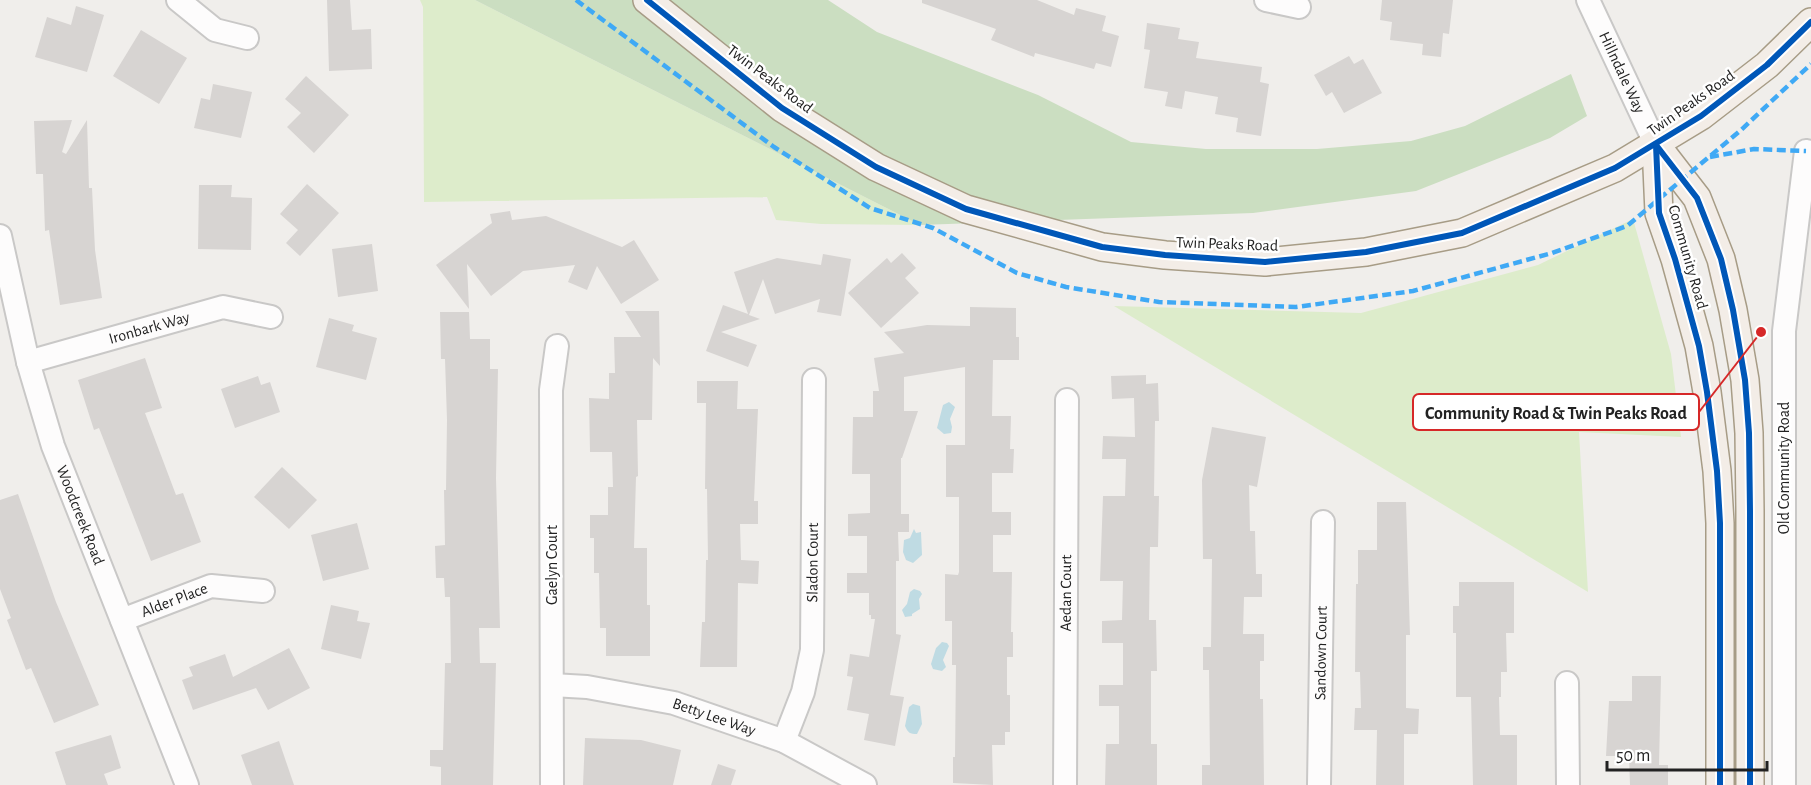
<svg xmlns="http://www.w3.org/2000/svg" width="1811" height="785" font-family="'Alegreya Sans',sans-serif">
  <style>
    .grass { fill: #ddeccb }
    .forest { fill: #cbdec1 }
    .water { fill: #bfdbe3 }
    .building { fill: #d7d4d2 }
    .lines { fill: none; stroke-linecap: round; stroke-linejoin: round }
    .minor-casing { stroke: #c9c8c7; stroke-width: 26 }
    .major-casing { stroke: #a79c86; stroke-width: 30 }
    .minor { stroke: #fdfcfc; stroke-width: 22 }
    .major { stroke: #f3ede7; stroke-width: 27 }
    .quiet { stroke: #3fa9f5; stroke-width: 4.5; stroke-dasharray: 9 4.5; stroke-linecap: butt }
    .cycleway-casing { stroke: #fff; stroke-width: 10 }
    .cycleway { stroke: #0057b8; stroke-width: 6 }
    .labels { text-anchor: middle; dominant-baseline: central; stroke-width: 5; stroke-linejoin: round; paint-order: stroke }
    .street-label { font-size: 16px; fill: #222; stroke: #fff }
    .leader { fill: none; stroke: #d62828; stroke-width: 2 }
    .callout-dot { fill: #d62828; stroke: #fff; stroke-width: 2 }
    .callout { fill: #fff; stroke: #d62828; stroke-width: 2 }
    .callout-label { font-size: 18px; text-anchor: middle; font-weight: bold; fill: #222 }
  </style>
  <rect width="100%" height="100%" fill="#f0eeeb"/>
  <g class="grass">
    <path d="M420 0H475L920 225 821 224 776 220 767 197 424 202 423 7Z"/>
    <path d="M1633 219 1671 354 1681 437 1579 432 1588 592 1114 306 1361 313 1538 265Z"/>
  </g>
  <path class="forest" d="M475 0H828L877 32 1038 95 1131 142 1206 149H1317L1411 141 1465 126 1571 74 1587 116 1550 138 1416 191 1253 213 920 225Z"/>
  <g class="water">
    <path d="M949 402 955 407 950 419 952 427 951 433 944 434 937 428 943 405Z"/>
    <path d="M914 529 916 533 921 532 922 555 913 563 906 560 903 552 904 540 910 538Z"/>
    <path d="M914 589 920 591 922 594 919 599 920 609 912 614V616L905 617 902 610 907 604 910 592Z"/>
    <path d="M942 642 947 643 949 646 943 660 946 667 942 671 933 669 931 664 936 648Z"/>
    <path d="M913 704 920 706 922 724 917 734C910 734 908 733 905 726L909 707Z"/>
  </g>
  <g class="building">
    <path d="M327 0H350L352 30 371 29 372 69 329 71Z"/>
    <path d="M922 0H1037L1074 15 1076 8 1106 16 1102 31 1119 36 1111 67 1096 63 1094 69 1035 53 1034 57 991 40 996 29 922 3Z"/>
    <path d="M1382 0H1453L1449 34 1443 33 1441 57 1422 55 1423 44 1390 40 1392 22 1380 20Z"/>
    <path d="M76 6 104 15 87 72 35 57 47 17 71 25Z"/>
    <path d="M1147 23 1180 28 1178 39 1199 42 1196 58 1262 67 1260 82 1269 84 1261 136 1236 132 1238 118 1215 114 1218 97 1185 91 1182 109 1165 106 1168 92 1144 88 1150 50 1144 49Z"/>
    <path d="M141 30 187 58 159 104 113 76Z"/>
    <path d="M1349 56 1354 64 1363 59 1382 93 1344 113 1332 92 1326 96 1314 75Z"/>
    <path d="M306 76 349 115 314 153 287 127 301 113 285 99Z"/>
    <path d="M213 84 252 92 241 138 194 128 201 98 210 100Z"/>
    <path d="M72 120 62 152 66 154 87 120 89 188H92L95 250 102 298 60 305 49 230 45 231 43 174H36L34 121Z"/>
    <path d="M307 184 339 213 300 256 286 243 298 230 280 214Z"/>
    <path d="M199 185H232L231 197 252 198 251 250 198 249Z"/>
    <path d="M510 211 512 220 546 216 622 247 634 240 659 280 621 304 597 266 587 290 568 282 575 265 523 271 491 296 467 264 469 309 436 265 492 223 490 214Z"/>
    <path d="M372 244 378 291 338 297 332 249Z"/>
    <path d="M902 253 916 268 905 278 919 293 881 328 848 293 887 258 891 263Z"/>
    <path d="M823 254 851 259 841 316 817 312 820 299 775 314 763 279 749 315 760 319 721 332 757 345 748 367 706 351 723 305 748 314 734 272 777 258 821 265Z"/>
    <path d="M970 307 1016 308V337H1019V360H993L992 416H1011L1010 449H1014L1013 473H992V512H1011V535H993V572H1012L1011 632H1013V657H1007V695H1010V732H1005V745H992L993 785 953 783V757H955L956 665H952V621H945V574L958 575 959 572V497H946V445H965V367L904 377V411H918L902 458H901V514H909V532H898L899 561H896V634L901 635 890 695 904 697 895 746 864 740 869 714 847 710 853 677 847 676 850 654 869 657 875 619H871V615H869V593H847V573H867V536H848V514L870 513V474H852L853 417H873V391H879L874 358 904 353 884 332 927 325 970 326Z"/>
    <path d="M625 311H659L660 366 653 358 652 420H637L638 476 636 477 634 548H647V605H650V656H606V628H600L599 573H594V538H590V515H608V487H613L612 452H590L589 398 609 399V373H615L614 337H641Z"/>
    <path d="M440 312H469L470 339H490V369H498L496 478 500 628H479L480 663H496L493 785H441V767L430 766V750H443L445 663H451L450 597H445L444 578H436L435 546 445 545 444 490H446L447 420 445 359H441Z"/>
    <path d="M329 318 354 325 352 331 377 338 366 380 316 367Z"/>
    <path d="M145 358 162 408 145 413 176 495 183 493 201 542 151 561 99 428 94 430 78 380Z"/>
    <path d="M1146 375V384L1158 383 1159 421H1155L1154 496H1159L1158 547H1150L1149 620H1156L1157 671H1151V744H1157V785H1105L1106 744H1119V706H1099V685H1123V643H1102V621L1122 620 1123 581H1100L1103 496H1125L1126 459H1102L1103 436 1135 437 1134 398 1112 399 1111 376Z"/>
    <path d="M258 376 261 385 270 382 280 412 235 428 221 389Z"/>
    <path d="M697 381H738L737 409H758L754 501H758V524H740L741 560 759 561 758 584 738 583 737 667H700L702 622H705L706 560H708L707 489H705L706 403H697Z"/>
    <path d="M1212 427 1266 437 1257 487 1249 485 1250 531H1255L1256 574H1262V597H1244L1243 634H1264V661H1260V699H1263L1264 785H1202V765H1210L1209 670H1203V647H1211L1212 559H1203L1202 480Z"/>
    <path d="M282 467 317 500 289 529 254 497Z"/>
    <path d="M18 494 56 602 99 705 54 723 31 668 26 670 7 620 11 618 0 589V500Z"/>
    <path d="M1377 502H1406L1410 635H1406V708L1419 709 1418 734H1404V785H1376L1377 730H1354L1355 708H1361L1360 672H1355L1356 584H1358V550H1377Z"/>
    <path d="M357 523 369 569 323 581 311 535Z"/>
    <path d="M1459 582H1514V633H1506L1507 672H1501V697H1499L1500 735H1517V785H1473L1471 697H1456V633H1453V606H1459Z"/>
    <path d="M331 605 359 611 357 621 370 623 361 659 321 649Z"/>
    <path d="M289 648 310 688 268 710 256 688 193 710 182 680 193 676 189 667 225 654 233 677Z"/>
    <path d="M1632 676H1661L1659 765H1668V785H1630L1629 756H1606L1609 701H1632Z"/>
    <path d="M111 735 121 768 104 774 108 785H66L55 752Z"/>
    <path d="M585 738 641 740 681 750 673 785H583Z"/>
    <path d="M279 741 294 785H252L241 755Z"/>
    <path d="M718 764 736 770 731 785H711Z"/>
  </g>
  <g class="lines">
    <defs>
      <g id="minor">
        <path d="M178 0 215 30 247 38"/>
        <path d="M1266 0 1299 7"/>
        <path id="s1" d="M1588 0 1656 145"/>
        <path id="s2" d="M0 236 28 362 53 446 187 785"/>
        <path id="s3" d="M28 362 223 307 271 317"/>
        <path id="s4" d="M122 620 211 586 263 591"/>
        <path d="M1567 683 1568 785"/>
        <path id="s5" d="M552 685 587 687 674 703 784 741 865 785"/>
        <path id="s6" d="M784 741 803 692 812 650 814 380"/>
        <path d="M552 785 551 390 557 346"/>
        <path id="s7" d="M1065 785 1067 400"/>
        <path id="s8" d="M1319 785 1323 522"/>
        <path d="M1784 785V331L1806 151 1811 152"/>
      </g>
      <g id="major">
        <path d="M647 0 782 108 876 167 966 209 1102 247 1165 255 1265 262 1366 252 1462 233 1615 168 1701 116 1767 65 1811 22"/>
        <path d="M1656 145 1697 198 1721 259 1733 310 1745 380 1749 433 1750 511V785"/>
        <path d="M1656 145 1659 213 1675 259 1699 346 1707 392 1717 471 1720 523V785"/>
      </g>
    </defs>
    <use href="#minor" class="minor-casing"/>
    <use href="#major" class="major-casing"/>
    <use href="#minor" class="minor"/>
    <use href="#major" class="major"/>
    <g class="quiet">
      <path d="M576 0 774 147 870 208 933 228 1017 273 1066 287 1159 302 1296 307 1413 291 1552 253 1627 226 1741 130 1811 64"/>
      <path d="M1710 157 1754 149 1806 151"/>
    </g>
    <defs>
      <g id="cycleway">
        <path d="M647 0 782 108 876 167 966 209 1102 247 1165 255 1265 262 1366 252 1462 233 1615 168 1701 116 1767 65 1811 22"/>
        <path d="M1656 145 1697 198 1721 259 1733 310 1745 380 1749 433 1750 511V785"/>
        <path d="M1656 145 1659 213 1675 259 1699 346 1707 392 1717 471 1720 523V785"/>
      </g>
    </defs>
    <use href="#cycleway" class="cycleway-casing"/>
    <use href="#cycleway" class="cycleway"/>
  </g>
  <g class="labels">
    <g class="street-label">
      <text stroke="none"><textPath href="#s1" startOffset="80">Hillndale Way</textPath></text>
      <text transform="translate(770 79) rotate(37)">Twin Peaks Road</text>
      <text transform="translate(1691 103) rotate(-35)">Twin Peaks Road</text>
      <text transform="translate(1227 244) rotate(2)">Twin Peaks Road</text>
      <text transform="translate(1688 257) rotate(74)">Community Road</text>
      <text stroke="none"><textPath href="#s3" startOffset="126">Ironbark Way</textPath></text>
      <text transform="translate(1784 468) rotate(-90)">Old Community Road</text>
      <text stroke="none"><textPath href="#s2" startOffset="291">Woodcreek Road</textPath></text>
      <text stroke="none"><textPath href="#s6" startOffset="183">Sladon Court</textPath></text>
      <text transform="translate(552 565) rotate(-90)">Gaelyn Court</text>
      <text stroke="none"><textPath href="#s7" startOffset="192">Aedan Court</textPath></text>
      <text stroke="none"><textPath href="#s4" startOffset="56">Alder Place</textPath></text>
      <text stroke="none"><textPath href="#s8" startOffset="132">Sandown Court</textPath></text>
      <text stroke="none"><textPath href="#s5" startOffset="166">Betty Lee Way</textPath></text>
    </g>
  </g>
  <path class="leader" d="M1761 332L1699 412"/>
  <circle class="callout-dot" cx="1761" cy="332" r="6"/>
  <rect class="callout" x="1413" y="394" width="286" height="36" rx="6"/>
  <g class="callout-label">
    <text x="1556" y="419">Community Road &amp; Twin Peaks Road</text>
  </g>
  <path d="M1607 761v9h160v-9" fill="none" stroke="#222222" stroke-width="3"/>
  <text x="1616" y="761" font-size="18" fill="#222222" stroke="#ffffff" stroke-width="4.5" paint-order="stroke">50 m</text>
</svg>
